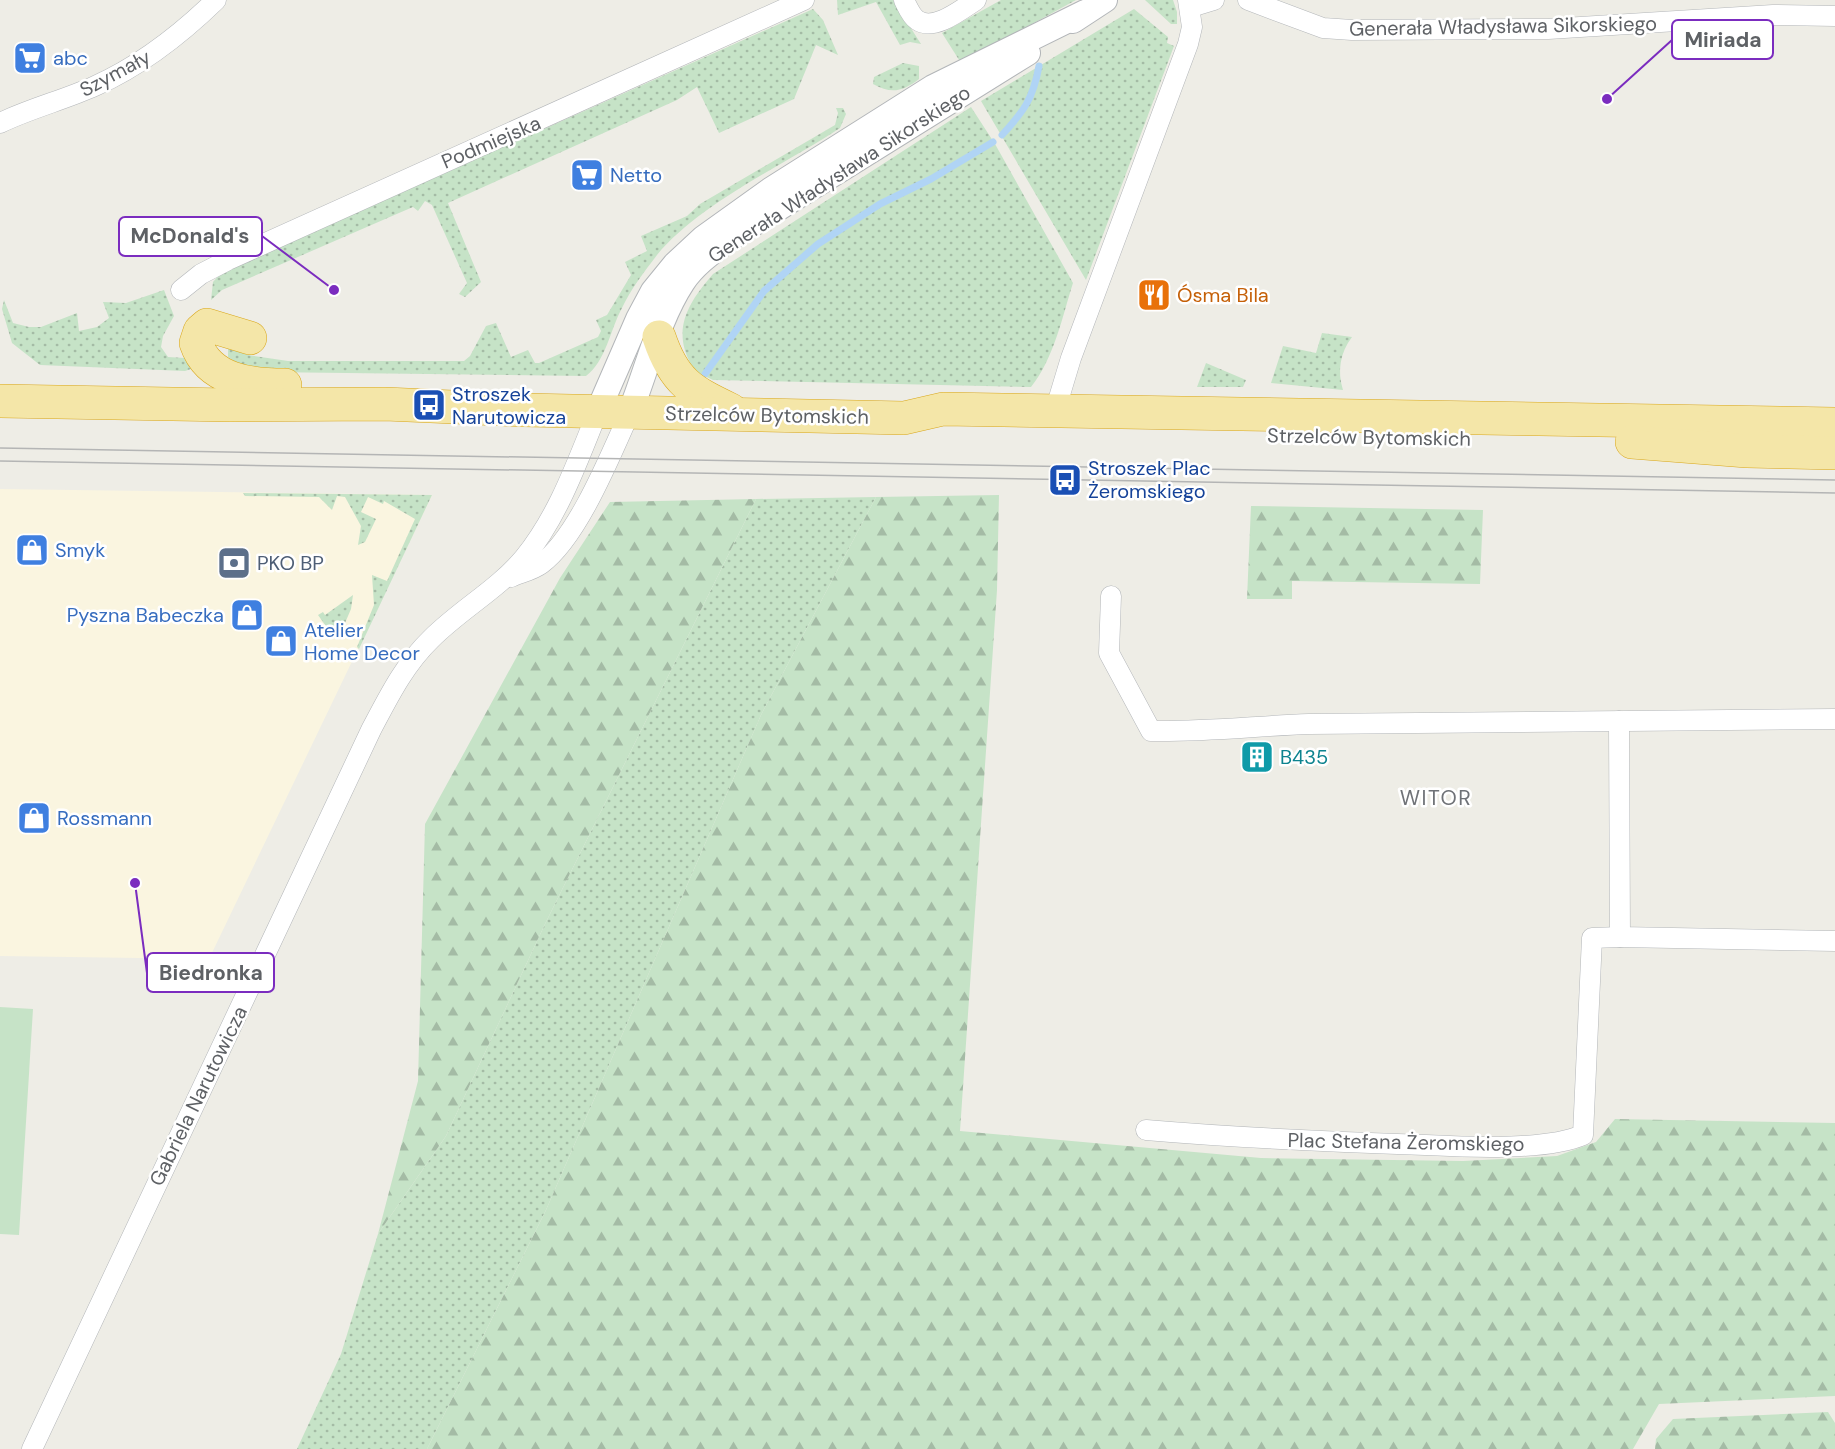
<svg xmlns="http://www.w3.org/2000/svg" width="1835" height="1449" font-family="'DM Sans',sans-serif">
  <style>
    .commercial { fill: #faf5e0 }
    .grass { fill: url(#grass-dots) }
    .forest { fill: url(#forest-firs) }
    .park { fill: #c6e3c7 }
    .lines { fill: none; stroke-linecap: round; stroke-linejoin: round }
    .stream { stroke: #b0d4f5; stroke-width: 7 }
    .minor-casing { stroke: #b3b6b9; stroke-width: 21 }
    .tertiary-casing { stroke: #b3b6b9; stroke-width: 26 }
    .trunk-casing { stroke: #d9a71b; stroke-width: 34 }
    .minor { stroke: #fff; stroke-width: 20 }
    .tertiary { stroke: #fff; stroke-width: 24 }
    .trunk { stroke: #f4e6a8; stroke-width: 33 }
    .tram { stroke: #b4b5b5; stroke-width: 1.5 }
    .labels { text-anchor: middle; dominant-baseline: central; stroke-width: 5; stroke-linejoin: round; paint-order: stroke }
    .street-label { font-size: 20px; fill: #5e6165; stroke: #fff }
    .shop-label { font-size: 20px; fill: #366cbe; stroke: #fff; text-anchor: start }
    .food-label { font-size: 20px; fill: #c56008; stroke: #fff; text-anchor: start }
    .transit-label { font-size: 20px; fill: #164399; stroke: #fff; text-anchor: start }
    .service-label { font-size: 20px; fill: #4e5e75; stroke: #fff; text-anchor: start }
    .culture-label { font-size: 20px; fill: #0d838f; stroke: #fff; text-anchor: start }
    .neighbourhood-label { font-size: 21px; letter-spacing: 1.5px; fill: #6f7277; stroke: #fff }
    .leader { fill: none; stroke: #7b2cbf; stroke-width: 2 }
    .callout-dot { fill: #7b2cbf; stroke: #fff; stroke-width: 2 }
    .callout { fill: #fff; stroke: #7b2cbf; stroke-width: 2 }
    .callout-label { font-size: 21px; text-anchor: middle; font-weight: bold; fill: #5e6165 }
  </style>
  <defs>
    <pattern id="grass-dots" width="8" height="8" patternUnits="userSpaceOnUse" patternTransform="scale(1.5)"><rect width="8" height="8" fill="#c6e3c7"/><path d="M2 2h.1M6 6h.1" fill="none" stroke="#a4bba5" stroke-width="1.8" stroke-linecap="round"/></pattern>
    <pattern id="forest-firs" width="22" height="20" patternUnits="userSpaceOnUse" patternTransform="scale(1.5)"><rect width="22" height="20" fill="#c6e3c7"/><path d="M5 1l3.5 6h-7zM16 11l3.5 6h-7z" fill="#a4bba5"/></pattern>
  </defs>
  <rect width="100%" height="100%" fill="#eeede6"/>
  <path class="commercial" d="M0 489 432 495 209 959 0 956Z"/>
  <g class="grass">
    <path d="M837 0H893L921 44 910 42 900 45 876 2 838 15Z"/>
    <path d="M1001 0H1076L961 63 942 33Z"/>
    <path d="M1145 0H1173L1177 12V24H1171Z"/>
    <path d="M813 9 823 20 838 55 816 45 794 99 719 133 697 87 677 100 448 203 481 282 465 297 459 294 467 283 432 205 425 201 418 211 413 207 399 213 222 290 211 300 213 282 221 273Z"/>
    <path d="M1134 9 1168 37 1167 43 1174 46 1086 280 981 101Z"/>
    <path d="M903 63 919 66V79C902 92 891 94 873 84L874 77Z"/>
    <path d="M971 107 995 144 1073 283C1062 318 1054 358 1031 387L713 380 690 369 692 366C671 330 688 303 713 274Z"/>
    <path d="M836 108H843L846 114 840 128C784 165 700 203 657 255 644 272 631 289 622 308 610 330 606 361 586 376L264 372 242 366 228 357V347L248 355 288 361H464L470 356 486 326 496 323 511 357 528 350 535 363H539L598 337 601 331 596 320 607 315 631 275 625 262 647 251 641 236 687 216 700 204 835 125 838 113Z"/>
    <path d="M164 290 174 316 163 336 161 347 168 357 185 358 192 365 191 369 185 371 40 365 12 343 2 309 4 300 13 323 29 327H41L77 313 79 331 97 327 109 318 103 302 126 303Z"/>
    <path d="M1322 333 1352 337C1340 353 1337 371 1343 390L1271 383 1283 346 1316 353Z"/>
    <path d="M1206 363 1246 380 1243 387H1197Z"/>
    <path d="M243 493 432 495 359 649 357 647 374 605 372 575 387 581 415 519 384 501 383 504 368 497 361 512 376 519 365 542 358 545 361 526 345 497 337 496 332 510 319 497 245 496Z"/>
    <path d="M876 497 761 715 546 1210 427 1449H297L341 1354 378 1234 446 1136 545 924 756 499Z"/>
    <path d="M353 595 351 609 339 637 335 639 318 615 323 612 325 615Z"/>
  </g>
  <g class="forest">
    <path d="M999 495 997 590 960 1131 1261 1158 1463 1161 1557 1156 1596 1142 1615 1119 1835 1123V1396L1659 1404 1633 1449H427L546 1210 761 715 876 497Z"/>
    <path d="M756 499 545 924 446 1136 378 1234 418 1081 425 824 560 578 610 502Z"/>
    <path d="M1251 506 1483 510 1480 584 1292 581V599H1247Z"/>
    <path d="M1828 1412 1835 1423V1449H1655L1656 1439 1673 1419Z"/>
  </g>
  <path class="park" d="M0 1007 33 1009 19 1235 0 1234Z"/>
  <g class="lines">
    <g class="stream">
      <path d="M1002 135C1024 111 1033 99 1039 66"/>
      <path d="M705 374 764 291 818 244 880 204 931 179 993 142"/>
    </g>
    <defs>
      <g id="minor">
        <path d="M904 0C907 6 911 16 917 20 934 32 962 9 976 0"/>
        <path d="M1248 0 1323 28 1352 30 1548 29 1773 15 1835 16"/>
        <path d="M1191 7 1214 0"/>
        <path d="M0 123C31 108 64 100 95 86 140 66 181 34 216 0"/>
        <path d="M181 290 201 274 228 260 804 0"/>
        <path d="M1055 411 1071 358 1188 44 1192 27 1188 0"/>
        <path d="M511 577C520 573 533 570 541 564 578 537 611 454 630 412"/>
        <path d="M1111 596 1109 653 1151 731C1204 732 1256 726 1309 724L1835 719"/>
        <path d="M1619 721 1620 937 1835 941"/>
        <path d="M1146 1130C1239 1138 1331 1142 1425 1145 1466 1147 1546 1151 1583 1135L1592 938 1620 937"/>
        <path d="M32 1449 371 730C388 698 404 665 431 639 461 609 497 590 524 558 559 515 577 462 598 411"/>
      </g>
      <g id="tertiary">
        <path d="M1073 21 1105 0"/>
        <path d="M598 411 638 319 653 291 675 264 703 238 770 190 933 87 1085 12"/>
        <path d="M630 412C647 370 658 320 683 282 695 264 714 251 731 238L1028 53"/>
      </g>
      <g id="trunk">
        <path d="M659 337C674 382 691 391 731 410"/>
        <path d="M250 338 207 325 200 331 196 343C209 381 251 385 285 385"/>
        <path d="M0 401 230 405 385 404 524 410 904 418 943 409 1835 424"/>
        <path d="M1632 442 1747 451 1835 453"/>
      </g>
    </defs>
    <use href="#minor" class="minor-casing"/>
    <use href="#tertiary" class="tertiary-casing"/>
    <use href="#trunk" class="trunk-casing"/>
    <use href="#minor" class="minor"/>
    <use href="#tertiary" class="tertiary"/>
    <use href="#trunk" class="trunk"/>
    <g class="tram">
      <path d="M0 448 1835 480"/>
      <path d="M0 461 1835 493"/>
    </g>
  </g>
  <defs>
    <symbol id="supermarket-square" viewBox="-11 -11 22 22"><rect x="-9" y="-9" width="18" height="18" rx="4" fill="#3f7fe0" stroke="#fff"/><path d="M-6-5.5h2.5l.6 2H6L4.5 2H-2.5L-4.4-4H-6ZM-1.5 3.2a1.3 1.3 0 1 0 .1 0ZM3 3.2a1.3 1.3 0 1 0 .1 0Z" fill="#fff"/></symbol>
    <symbol id="restaurant-square" viewBox="-11 -11 22 22"><rect x="-9" y="-9" width="18" height="18" rx="4" fill="#e8710a" stroke="#fff"/><path d="M-5-6h1v4h1v-4h1v4h1v-4h1v5L-1.5 .5V6h-2V.5L-5-1ZM5-6V6H3V1.5H1.5Q1.5-4 5-6Z" fill="#fff"/></symbol>
    <symbol id="bus-square" viewBox="-11 -11 22 22"><rect x="-9" y="-9" width="18" height="18" rx="4" fill="#1a4fb4" stroke="#fff"/><path d="M-5-6H5V4H4V6H2V4H-2V6H-4V4H-5ZM-3.5-4V0h7V-4ZM-3.5 1.2v1.5H-2V1.2ZM2 1.2v1.5H3.5V1.2Z" fill="#fff"/></symbol>
    <symbol id="shop-square" viewBox="-11 -11 22 22"><rect x="-9" y="-9" width="18" height="18" rx="4" fill="#3f7fe0" stroke="#fff"/><path d="M-5-2.5h2.3a2.7 3.5 0 0 1 5.4 0H5L5.5 6h-11ZM-1.5-2.5h3a1.5 2.3 0 0 0-3 0Z" fill="#fff"/></symbol>
    <symbol id="bank-square" viewBox="-11 -11 22 22"><rect x="-9" y="-9" width="18" height="18" rx="4" fill="#5c6f8a" stroke="#fff"/><path d="M-6-4H6V4H-6ZM0-2.3a2.3 2.3 0 1 0 0 4.6a2.3 2.3 0 1 0 0-4.6Z" fill="#fff"/></symbol>
    <symbol id="building-square" viewBox="-11 -11 22 22"><rect x="-9" y="-9" width="18" height="18" rx="4" fill="#0f9aa8" stroke="#fff"/><path d="M-4-6H4V6H1V3H-1V6H-4ZM-2.5-4.3h1.7v1.8h-1.7ZM.8-4.3h1.7v1.8H.8ZM-2.5-1h1.7V.8h-1.7ZM.8-1h1.7V.8H.8Z" fill="#fff"/></symbol>
  </defs>
  <g fill-rule="evenodd">
    <use href="#supermarket-square" x="11" y="39" width="38" height="38"/>
    <use href="#supermarket-square" x="568" y="156" width="38" height="38"/>
    <use href="#restaurant-square" x="1135" y="276" width="38" height="38"/>
    <use href="#bus-square" x="410" y="386" width="38" height="38"/>
    <use href="#bus-square" x="1046" y="461" width="38" height="38"/>
    <use href="#shop-square" x="13" y="531" width="38" height="38"/>
    <use href="#bank-square" x="215" y="544" width="38" height="38"/>
    <use href="#shop-square" x="228" y="596" width="38" height="38"/>
    <use href="#shop-square" x="262" y="622" width="38" height="38"/>
    <use href="#building-square" x="1238" y="738" width="38" height="38"/>
    <use href="#shop-square" x="15" y="799" width="38" height="38"/>
  </g>
  <g class="labels">
    <g class="street-label">
      <text transform="translate(1503 26) rotate(-1)">Generała Władysława Sikorskiego</text>
      <text transform="translate(115 73) rotate(-28)">Szymały</text>
      <text transform="translate(491 142) rotate(-23)">Podmiejska</text>
      <text transform="translate(839 174) rotate(-33)">Generała Władysława Sikorskiego</text>
      <text transform="translate(767 415) rotate(1)">Strzelców Bytomskich</text>
      <text transform="translate(1369 437) rotate(1)">Strzelców Bytomskich</text>
      <text transform="translate(198 1096) rotate(-64)">Gabriela Narutowicza</text>
      <text transform="translate(1406 1142) rotate(1)">Plac Stefana Żeromskiego</text>
    </g>
    <g class="shop-label">
      <text x="53" y="58">abc</text>
      <text x="610" y="175">Netto</text>
      <text x="55" y="550">Smyk</text>
      <text x="224" y="615" text-anchor="end">Pyszna Babeczka</text>
      <text x="304" y="630">Atelier<tspan x="304" dy="23">Home Decor</tspan></text>
      <text x="57" y="818">Rossmann</text>
    </g>
    <g class="food-label">
      <text x="1177" y="295">Ósma Bila</text>
    </g>
    <g class="transit-label">
      <text x="452" y="394">Stroszek<tspan x="452" dy="23">Narutowicza</tspan></text>
      <text x="1088" y="468">Stroszek Plac<tspan x="1088" dy="23">Żeromskiego</tspan></text>
    </g>
    <g class="service-label">
      <text x="257" y="563">PKO BP</text>
    </g>
    <g class="culture-label">
      <text x="1280" y="757">B435</text>
    </g>
    <g class="neighbourhood-label">
      <text x="1436" y="798">WITOR</text>
    </g>
  </g>
  <path class="leader" d="M1607 99L1672 40M334 290L262 236M135 883L147 973"/>
  <g class="callout-dot">
    <circle cx="1607" cy="99" r="6"/>
    <circle cx="334" cy="290" r="6"/>
    <circle cx="135" cy="883" r="6"/>
  </g>
  <g class="callout">
    <rect x="1672" y="20" width="101" height="39" rx="6"/>
    <rect x="119" y="217" width="143" height="39" rx="6"/>
    <rect x="147" y="953" width="127" height="39" rx="6"/>
  </g>
  <g class="callout-label">
    <text x="1723" y="47">Miriada</text>
    <text x="190" y="243">McDonald's</text>
    <text x="211" y="980">Biedronka</text>
  </g>
</svg>
